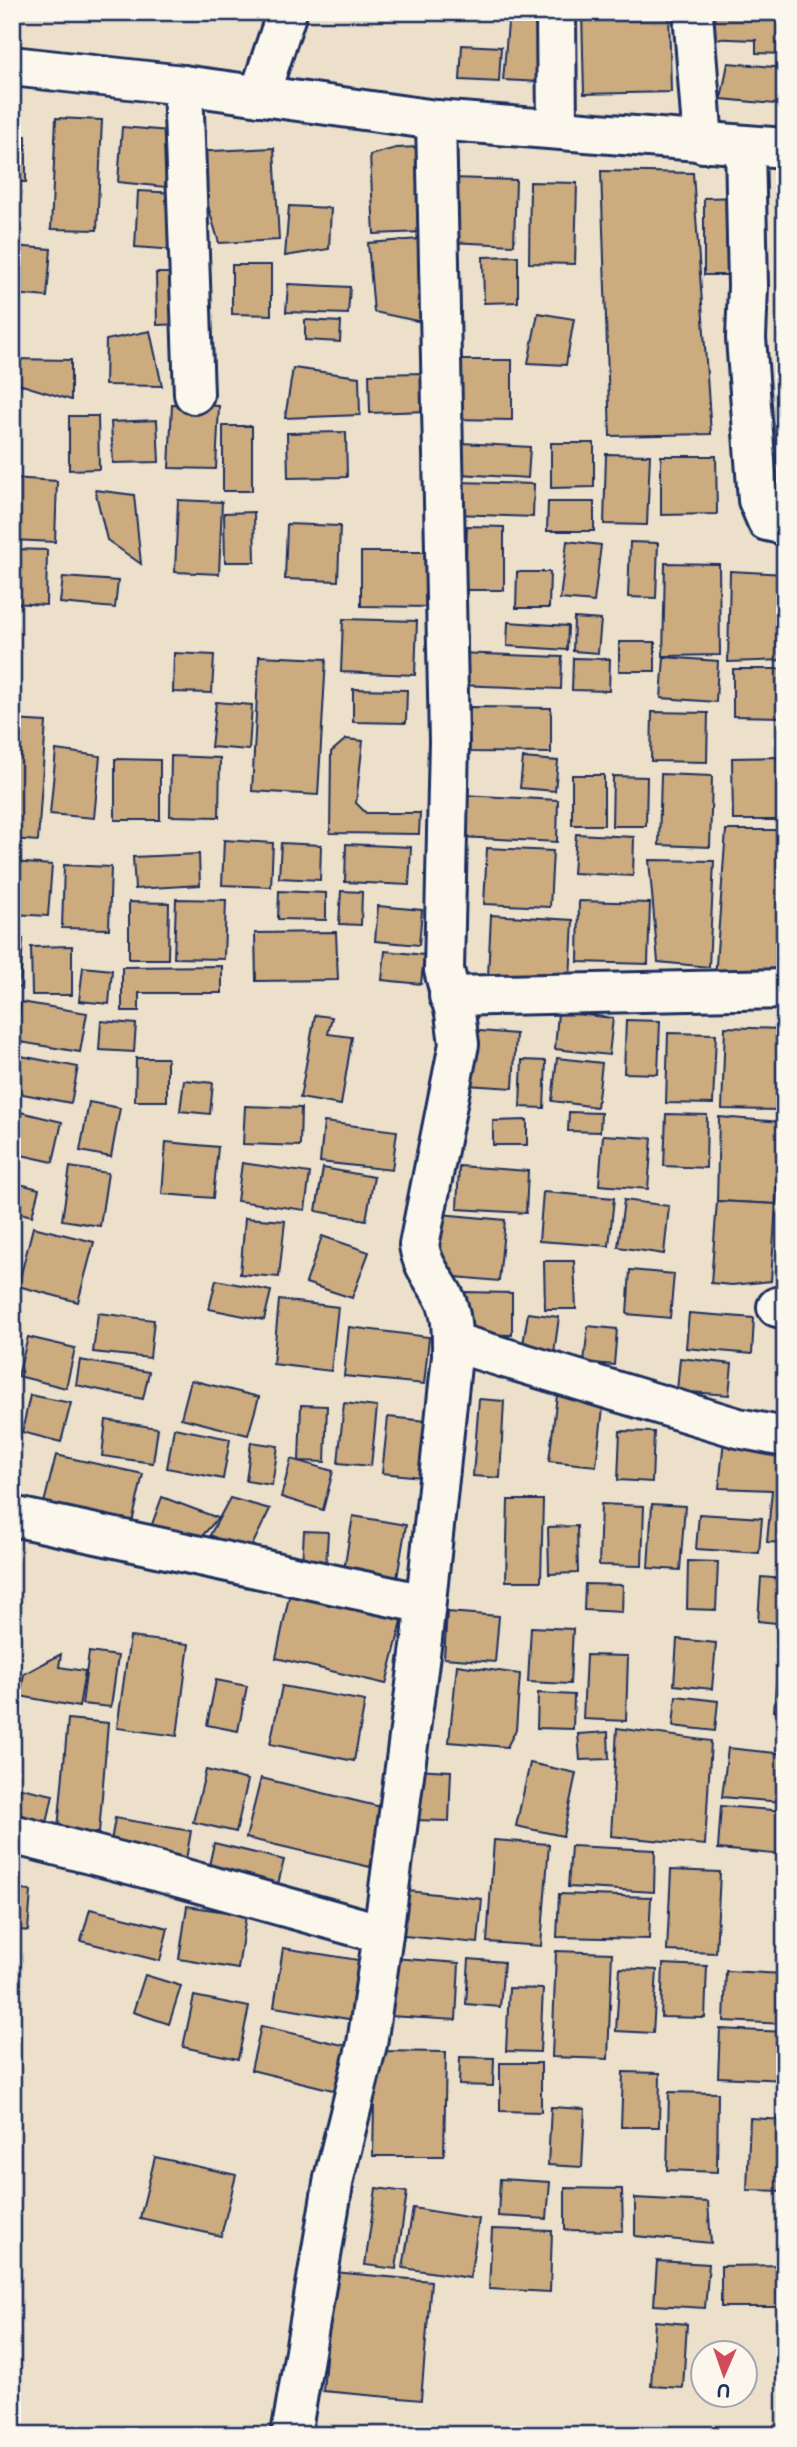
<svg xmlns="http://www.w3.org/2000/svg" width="797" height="2447" font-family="'Balsamiq Sans',sans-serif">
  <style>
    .building { fill: #ccab7f; stroke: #1b2f5e; stroke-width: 2 }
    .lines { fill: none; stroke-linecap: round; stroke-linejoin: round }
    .minor-casing { stroke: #1b2f5e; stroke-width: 44 }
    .tertiary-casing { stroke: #1b2f5e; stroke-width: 44 }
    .minor { stroke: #fbf7ec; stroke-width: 38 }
    .tertiary { stroke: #fbf7ec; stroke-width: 38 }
  </style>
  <rect width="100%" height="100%" fill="#ede0cb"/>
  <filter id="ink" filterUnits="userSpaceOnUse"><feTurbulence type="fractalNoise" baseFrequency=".0143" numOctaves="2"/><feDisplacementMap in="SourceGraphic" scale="14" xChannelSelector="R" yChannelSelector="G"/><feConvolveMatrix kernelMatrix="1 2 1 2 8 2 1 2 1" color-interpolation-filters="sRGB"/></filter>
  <g filter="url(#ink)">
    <g class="building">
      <path d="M468 12H504V17Z"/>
      <path d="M509 12H547L541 82 503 80Z"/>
      <path d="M582 12H669L671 92 584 94Z"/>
      <path d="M703 12H785V54L756 53V40L703 38Z"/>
      <path d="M462 45 501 47 499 82 460 80Z"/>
      <path d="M728 63 785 68V105L721 99Z"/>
      <path d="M56 118 102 120 97 230 51 229Z"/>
      <path d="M122 127 169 131 165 187 118 182Z"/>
      <rect x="12" y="136" width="14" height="46"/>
      <path d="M417 147 423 232 374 234 370 155 396 148Z"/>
      <path d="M274 148 279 240 219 243 192 152Z"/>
      <path d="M601 171 693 173 711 434 610 436Z"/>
      <path d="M451 178 516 180 514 245 449 242Z"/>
      <path d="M530 182 577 183 575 264 529 263Z"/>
      <path d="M138 191 178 193 175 250 135 247Z"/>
      <path d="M740 197V275H704V198Z"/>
      <path d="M289 206 331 208 329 249 285 256Z"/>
      <path d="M419 239 427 323 374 312 368 243Z"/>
      <path d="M12 246 51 249 47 297 12 294Z"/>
      <path d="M518 256V302L484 303 483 257Z"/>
      <path d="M232 265H271V315L232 314Z"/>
      <path d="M156 273H184V324L157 325Z"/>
      <path d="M288 284 350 287 348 314 286 312Z"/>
      <path d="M538 313 574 319 566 365 528 363Z"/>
      <path d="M305 320 341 322 340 342 305 340Z"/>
      <path d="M150 331 162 386 105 385 106 340Z"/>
      <path d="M12 359 71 360V400L12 382Z"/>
      <path d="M448 360H512V420L447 419Z"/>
      <path d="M293 368 359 377 360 415 285 418Z"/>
      <path d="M426 373 427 411 370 413 369 374Z"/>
      <path d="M172 404 219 406 216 469 169 468Z"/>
      <path d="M69 416H98L99 469 69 470Z"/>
      <path d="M157 420 159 462 113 463 111 422Z"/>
      <rect x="223" y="426" width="29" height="65"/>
      <path d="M346 432 347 477 288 478 287 433Z"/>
      <path d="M462 443 530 447 528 478 460 474Z"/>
      <path d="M551 443H594V487L551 488Z"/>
      <path d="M606 454 650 455 647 525 604 524Z"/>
      <path d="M661 456H716L717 514 661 515Z"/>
      <path d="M12 478 57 481 55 542 12 540Z"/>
      <path d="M458 482 534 484 533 517 457 514Z"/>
      <path d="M95 490 134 495 141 564 107 540Z"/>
      <path d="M178 500 222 502 219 574 175 572Z"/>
      <path d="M548 502H594V531H547Z"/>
      <path d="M254 512 255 562H225L224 513Z"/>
      <path d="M287 524 340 526 338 581 285 579Z"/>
      <path d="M467 526 504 527V590H465Z"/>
      <path d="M567 541 601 545 594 602 560 599Z"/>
      <path d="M630 542 658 543 656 598 628 597Z"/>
      <path d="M12 549 47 550 46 605 12 603Z"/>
      <path d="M361 552H429V607L361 606Z"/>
      <path d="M665 563 719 564 720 655 663 656Z"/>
      <path d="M730 571 785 574V660L728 662Z"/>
      <path d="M517 572H550L549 608H516Z"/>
      <path d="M63 577 118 581 115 608 60 603Z"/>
      <path d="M574 618 601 620 598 653 573 651Z"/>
      <path d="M343 619 417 621 415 675 341 672Z"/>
      <path d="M508 622 568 626 567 650 507 646Z"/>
      <rect x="619" y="642" width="36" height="29"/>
      <path d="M174 653 214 655 212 693 173 692Z"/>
      <path d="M457 653 562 657 561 689 456 685Z"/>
      <path d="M259 656 326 659 318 795 252 791Z"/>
      <path d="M664 657 718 661 716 702 661 698Z"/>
      <path d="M573 658 610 659 609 691 572 690Z"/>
      <path d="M733 669H785V717L733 716Z"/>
      <path d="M353 689 407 690 406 723 353 722Z"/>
      <path d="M216 702 252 705 249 750 211 747Z"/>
      <path d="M470 707 551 708V753L469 752Z"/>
      <path d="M652 712 708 713 707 762 651 761Z"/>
      <path d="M12 720 46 722 38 841 12 839Z"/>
      <path d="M346 739 363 741 356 803 366 813H420L419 834 330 833 331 752Z"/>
      <path d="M56 750 100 756 94 818 50 814Z"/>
      <path d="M171 756 220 758 219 817 170 816Z"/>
      <path d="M778 757 779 820H733L732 758Z"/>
      <path d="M523 758 558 761 555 791 520 788Z"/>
      <path d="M115 759 160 760V820H115Z"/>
      <path d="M661 774 712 776 710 847 659 845Z"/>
      <rect x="572" y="775" width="32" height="50"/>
      <path d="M613 776 647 777 646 826H612Z"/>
      <path d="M463 795 558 800 557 842 461 837Z"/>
      <path d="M726 830H785V976L715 978Z"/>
      <path d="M576 834 634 837 633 876 573 873Z"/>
      <path d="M224 840 273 843 271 887 222 885Z"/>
      <path d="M281 843 321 845 320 880 279 878Z"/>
      <path d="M346 844 411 847 409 885 345 882Z"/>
      <path d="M487 848 553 851 550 907 484 904Z"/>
      <path d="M199 854 200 885 135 889 133 857Z"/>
      <path d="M649 860 714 861 709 967 658 962Z"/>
      <path d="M12 862 52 865 48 916 12 914Z"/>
      <path d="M64 865 111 867 109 929 62 928Z"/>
      <path d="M279 891 326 893V920L278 919Z"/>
      <path d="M341 891 362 892 361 925 339 924Z"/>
      <path d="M176 899 226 900 224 959 174 958Z"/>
      <path d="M579 901 650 903 648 964 578 962Z"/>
      <path d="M129 902 169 903 168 959H129Z"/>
      <path d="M378 906 422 910 419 945 375 941Z"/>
      <path d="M491 915 573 920 570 980 488 976Z"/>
      <path d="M336 932 338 980 256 981 255 933Z"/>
      <path d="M12 939H23L20 988 12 987Z"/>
      <path d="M72 946V995H32L31 947Z"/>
      <path d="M385 951 424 955 421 984 382 980Z"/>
      <path d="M222 966V993H139V1011H122V967Z"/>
      <path d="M83 967 112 970 109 1004 79 1001Z"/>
      <path d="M21 1002 87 1013 80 1052 14 1041Z"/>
      <path d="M558 1012 613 1018 609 1055 555 1049Z"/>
      <path d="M315 1015 332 1017 328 1034 352 1037 341 1105 300 1098Z"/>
      <path d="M626 1020 660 1021 658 1074 624 1073Z"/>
      <path d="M101 1021 136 1024 134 1052 99 1050Z"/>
      <path d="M725 1027 781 1029 779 1110 722 1109Z"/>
      <path d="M468 1030 516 1034 513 1088 466 1085Z"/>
      <path d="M668 1033 716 1034 713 1104 666 1103Z"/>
      <path d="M16 1055 78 1067 71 1103 12 1092Z"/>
      <path d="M136 1058H167V1101H135Z"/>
      <path d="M557 1058 602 1063 597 1107 552 1101Z"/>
      <path d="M522 1060 546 1061 544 1108 520 1107Z"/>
      <path d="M184 1080 213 1083 210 1114 180 1111Z"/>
      <path d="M89 1102 120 1108 111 1157 80 1151Z"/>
      <path d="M245 1106 301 1108 300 1146 243 1144Z"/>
      <path d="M12 1110 62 1122 53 1162 12 1153Z"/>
      <path d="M569 1112 601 1113 600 1132 568 1131Z"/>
      <path d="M666 1114 707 1115 706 1168 664 1166Z"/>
      <path d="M719 1117 781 1122 776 1204 717 1201Z"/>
      <path d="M527 1120V1145H493V1121Z"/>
      <path d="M324 1122 397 1131 392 1170 320 1162Z"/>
      <path d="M603 1135 652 1138 648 1189 599 1185Z"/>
      <path d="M166 1142 218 1147 213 1198 162 1194Z"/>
      <path d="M242 1163 310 1173 305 1210 237 1201Z"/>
      <path d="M459 1166 528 1171 526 1213 457 1209Z"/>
      <path d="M70 1167 108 1173 100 1226 62 1220Z"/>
      <path d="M323 1168 374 1177 366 1220 316 1211Z"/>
      <path d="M12 1182 39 1189 32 1216 12 1211Z"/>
      <path d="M543 1192 614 1198 609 1246 539 1241Z"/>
      <path d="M624 1200 669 1206 664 1254 618 1247Z"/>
      <path d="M717 1201 776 1204 771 1281 732 1285 711 1283Z"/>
      <path d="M440 1214 505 1220 499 1281 434 1275Z"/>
      <path d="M245 1218 285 1221 279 1277 240 1274Z"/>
      <path d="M33 1227 94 1242 78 1302 18 1286Z"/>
      <path d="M322 1236 369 1252 352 1298 306 1283Z"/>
      <path d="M544 1261H574L576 1309H545Z"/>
      <path d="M630 1270 674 1274 670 1318 627 1314Z"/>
      <path d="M216 1280 271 1291 264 1320 209 1309Z"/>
      <path d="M465 1292 512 1293V1335L464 1334Z"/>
      <path d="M279 1300 338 1307 331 1371 273 1364Z"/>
      <path d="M98 1313 154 1320 150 1358 93 1352Z"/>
      <path d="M528 1313 559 1317 553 1361 521 1357Z"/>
      <path d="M689 1313 754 1318 752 1354 686 1348Z"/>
      <path d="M588 1326 617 1329 614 1365 584 1362Z"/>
      <path d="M349 1327 429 1337 424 1384 344 1376Z"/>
      <path d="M28 1337 75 1348 66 1388 18 1376Z"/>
      <path d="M680 1358 732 1364 729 1395 677 1391Z"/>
      <path d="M80 1360 149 1372 143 1399 76 1385Z"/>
      <path d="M191 1380 259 1397 248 1435 181 1418Z"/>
      <path d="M30 1395 71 1403 61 1442 22 1432Z"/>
      <path d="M557 1395 604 1400 596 1466 549 1461Z"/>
      <path d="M479 1399 504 1401 500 1478 473 1476Z"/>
      <path d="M344 1403 377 1407 371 1466 338 1463Z"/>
      <path d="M301 1405 327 1406 325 1462 299 1461Z"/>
      <path d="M388 1417 426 1421 421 1477 382 1473Z"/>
      <path d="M106 1420 158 1428 153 1463 102 1456Z"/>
      <path d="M174 1428 230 1439 223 1479 167 1468Z"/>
      <path d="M620 1431 654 1432 652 1482 618 1480Z"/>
      <path d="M724 1439 785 1446V1543L767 1542 772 1490 719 1488Z"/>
      <path d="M251 1442 278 1446 272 1485 246 1481Z"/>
      <path d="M56 1455 143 1474 132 1523 44 1503Z"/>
      <path d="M291 1459 333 1471 323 1510 281 1497Z"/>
      <path d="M162 1497 218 1518 196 1543 151 1527Z"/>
      <path d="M230 1498 270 1509 248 1554 210 1535Z"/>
      <path d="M508 1500H543L541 1581H506Z"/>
      <path d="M601 1504 644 1506 642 1566 599 1565Z"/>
      <path d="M652 1504 685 1506 680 1570 648 1568Z"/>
      <path d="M699 1514 762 1518 759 1553 696 1549Z"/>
      <path d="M353 1516 406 1525 396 1584 343 1575Z"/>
      <path d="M577 1526 578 1573 549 1574 548 1527Z"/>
      <path d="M304 1531 328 1532 326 1567 302 1565Z"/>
      <path d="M688 1561 718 1562 716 1610 687 1609Z"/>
      <path d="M761 1577 785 1579V1624L758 1621Z"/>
      <path d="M585 1584 623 1585 622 1612 584 1610Z"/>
      <path d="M290 1592 403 1617 386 1684 276 1658Z"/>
      <path d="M447 1612 499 1616 495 1662 444 1658Z"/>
      <path d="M531 1627 573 1629 570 1684 528 1682Z"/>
      <path d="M130 1637 189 1644 177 1736 117 1728Z"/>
      <path d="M677 1639 716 1643 712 1689 674 1685Z"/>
      <path d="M89 1652 118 1656 111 1707 82 1704Z"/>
      <path d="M61 1654 59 1667 85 1671 79 1707 20 1696 24 1674Z"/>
      <path d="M586 1655 628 1656 626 1721 583 1719Z"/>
      <path d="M778 1659 785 1660V1712L774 1711Z"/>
      <path d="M457 1665 520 1674 516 1730 507 1747 449 1742Z"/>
      <path d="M216 1680 247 1686 238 1731 207 1725Z"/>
      <path d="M282 1686 365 1701 354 1761 270 1744Z"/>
      <path d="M538 1693 574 1695 573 1729 537 1728Z"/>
      <path d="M676 1696 718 1701 715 1731 673 1726Z"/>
      <path d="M68 1719 108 1723 99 1833 58 1829Z"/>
      <path d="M617 1728 711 1741 705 1845 611 1836Z"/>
      <path d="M608 1732 609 1759 580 1760 578 1734Z"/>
      <path d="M728 1748 785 1754 782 1802 722 1797Z"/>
      <path d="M530 1763 576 1773 563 1836 516 1826Z"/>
      <path d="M414 1769 451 1771 449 1821 412 1820Z"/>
      <path d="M206 1770 248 1780 236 1832 193 1822Z"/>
      <path d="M261 1778 385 1808 370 1867 246 1838Z"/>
      <path d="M12 1786 53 1795 45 1833 12 1826Z"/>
      <path d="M721 1806 785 1811V1855L718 1849Z"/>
      <path d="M115 1818 191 1831 185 1865 109 1853Z"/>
      <path d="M494 1840 549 1844 541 1946 487 1942Z"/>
      <path d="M214 1843 284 1860 276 1892 207 1875Z"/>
      <path d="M571 1846 655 1850 654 1892 568 1887Z"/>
      <path d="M671 1870 720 1872 716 1953 667 1951Z"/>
      <path d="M12 1889 31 1891 28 1931 12 1929Z"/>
      <path d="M399 1890 482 1899 478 1943 394 1935Z"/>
      <path d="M559 1894 651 1897 649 1939 557 1937Z"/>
      <path d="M187 1906 246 1915 238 1969 179 1959Z"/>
      <path d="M90 1909 168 1928 160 1961 81 1941Z"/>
      <path d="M283 1948 371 1962 361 2021 274 2007Z"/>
      <path d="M556 1951 612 1953 608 2059 552 2057Z"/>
      <path d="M393 1958 459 1963 456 2020 390 2016Z"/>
      <path d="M469 1959 504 1962 500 2007 466 2004Z"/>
      <path d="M663 1964 707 1966 705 2018 661 2017Z"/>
      <path d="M620 1968 657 1970 653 2033 616 2031Z"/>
      <path d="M726 1971 785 1974V2024L724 2021Z"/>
      <path d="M145 1975 181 1986 169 2024 133 2012Z"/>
      <path d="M509 1988 543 1989 540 2052 506 2051Z"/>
      <path d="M194 1996 249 2007 238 2059 183 2047Z"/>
      <path d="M261 2026 347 2046 337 2091 251 2070Z"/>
      <path d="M720 2029 785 2032V2080L718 2077Z"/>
      <path d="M375 2051 446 2052 444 2156H373Z"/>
      <path d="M460 2057 494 2058 493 2086 459 2085Z"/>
      <path d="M500 2063H541V2112L500 2111Z"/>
      <path d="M623 2072 660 2073 659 2127H621Z"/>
      <path d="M669 2092 718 2093 717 2172 667 2170Z"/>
      <path d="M551 2107 585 2109 582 2167 548 2165Z"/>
      <path d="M750 2118 785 2120V2191L747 2190Z"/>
      <path d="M155 2157 236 2175 221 2236 140 2218Z"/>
      <path d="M500 2179 550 2182 547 2219 498 2216Z"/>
      <path d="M376 2188 407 2192 396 2269 365 2265Z"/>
      <path d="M565 2188 622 2189 623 2231 565 2230Z"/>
      <path d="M635 2198 708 2202 711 2243 635 2236Z"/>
      <path d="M413 2208 479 2219 470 2278 403 2268Z"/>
      <path d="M492 2229 552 2231 550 2292 489 2289Z"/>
      <path d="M657 2261 709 2264 705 2308 654 2305Z"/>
      <path d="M785 2265V2307H721V2266Z"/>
      <path d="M334 2272 431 2281 421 2400 323 2391Z"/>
      <path d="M655 2321 687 2324 683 2388 651 2386Z"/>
    </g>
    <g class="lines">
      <defs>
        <g id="minor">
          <path d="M556 12 557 128"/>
          <path d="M693 12 703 143"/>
          <path d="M183 85 194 394"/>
          <path d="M259 96 287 12"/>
          <path d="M745 146 748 286 746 338 758 500 767 521 785 525"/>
          <path d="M449 996 785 989"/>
          <path d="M777 1307 785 1305"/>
          <path d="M452 1342 738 1428 785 1437"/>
          <path d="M12 1516 425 1604"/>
          <path d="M12 1834 160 1872 383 1934"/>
          <path d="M291 2435 334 2178 367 2044 383 1934 422 1639 452 1356C452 1337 453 1312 443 1295 433 1277 422 1266 419 1245L459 1044 455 1013 444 970 449 741 436 120"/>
        </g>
        <path id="tertiary" d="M12 66 183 85 436 120 785 148"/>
      </defs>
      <use href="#minor" class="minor-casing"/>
      <use href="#tertiary" class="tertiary-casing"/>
      <use href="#minor" class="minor"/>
      <use href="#tertiary" class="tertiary"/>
    </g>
  </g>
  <rect width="797" height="2447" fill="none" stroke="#fbf7ec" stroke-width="42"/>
  <rect x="21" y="21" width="755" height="2405" fill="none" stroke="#1b2f5e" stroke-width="2.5" filter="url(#ink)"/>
  <g transform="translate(724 2374) rotate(182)"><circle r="33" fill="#fbf7ec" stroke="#a1a7b3" stroke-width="2"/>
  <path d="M0-5L12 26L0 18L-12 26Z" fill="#d1495b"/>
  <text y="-10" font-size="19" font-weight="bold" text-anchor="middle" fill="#1b2f5e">U</text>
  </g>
</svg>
